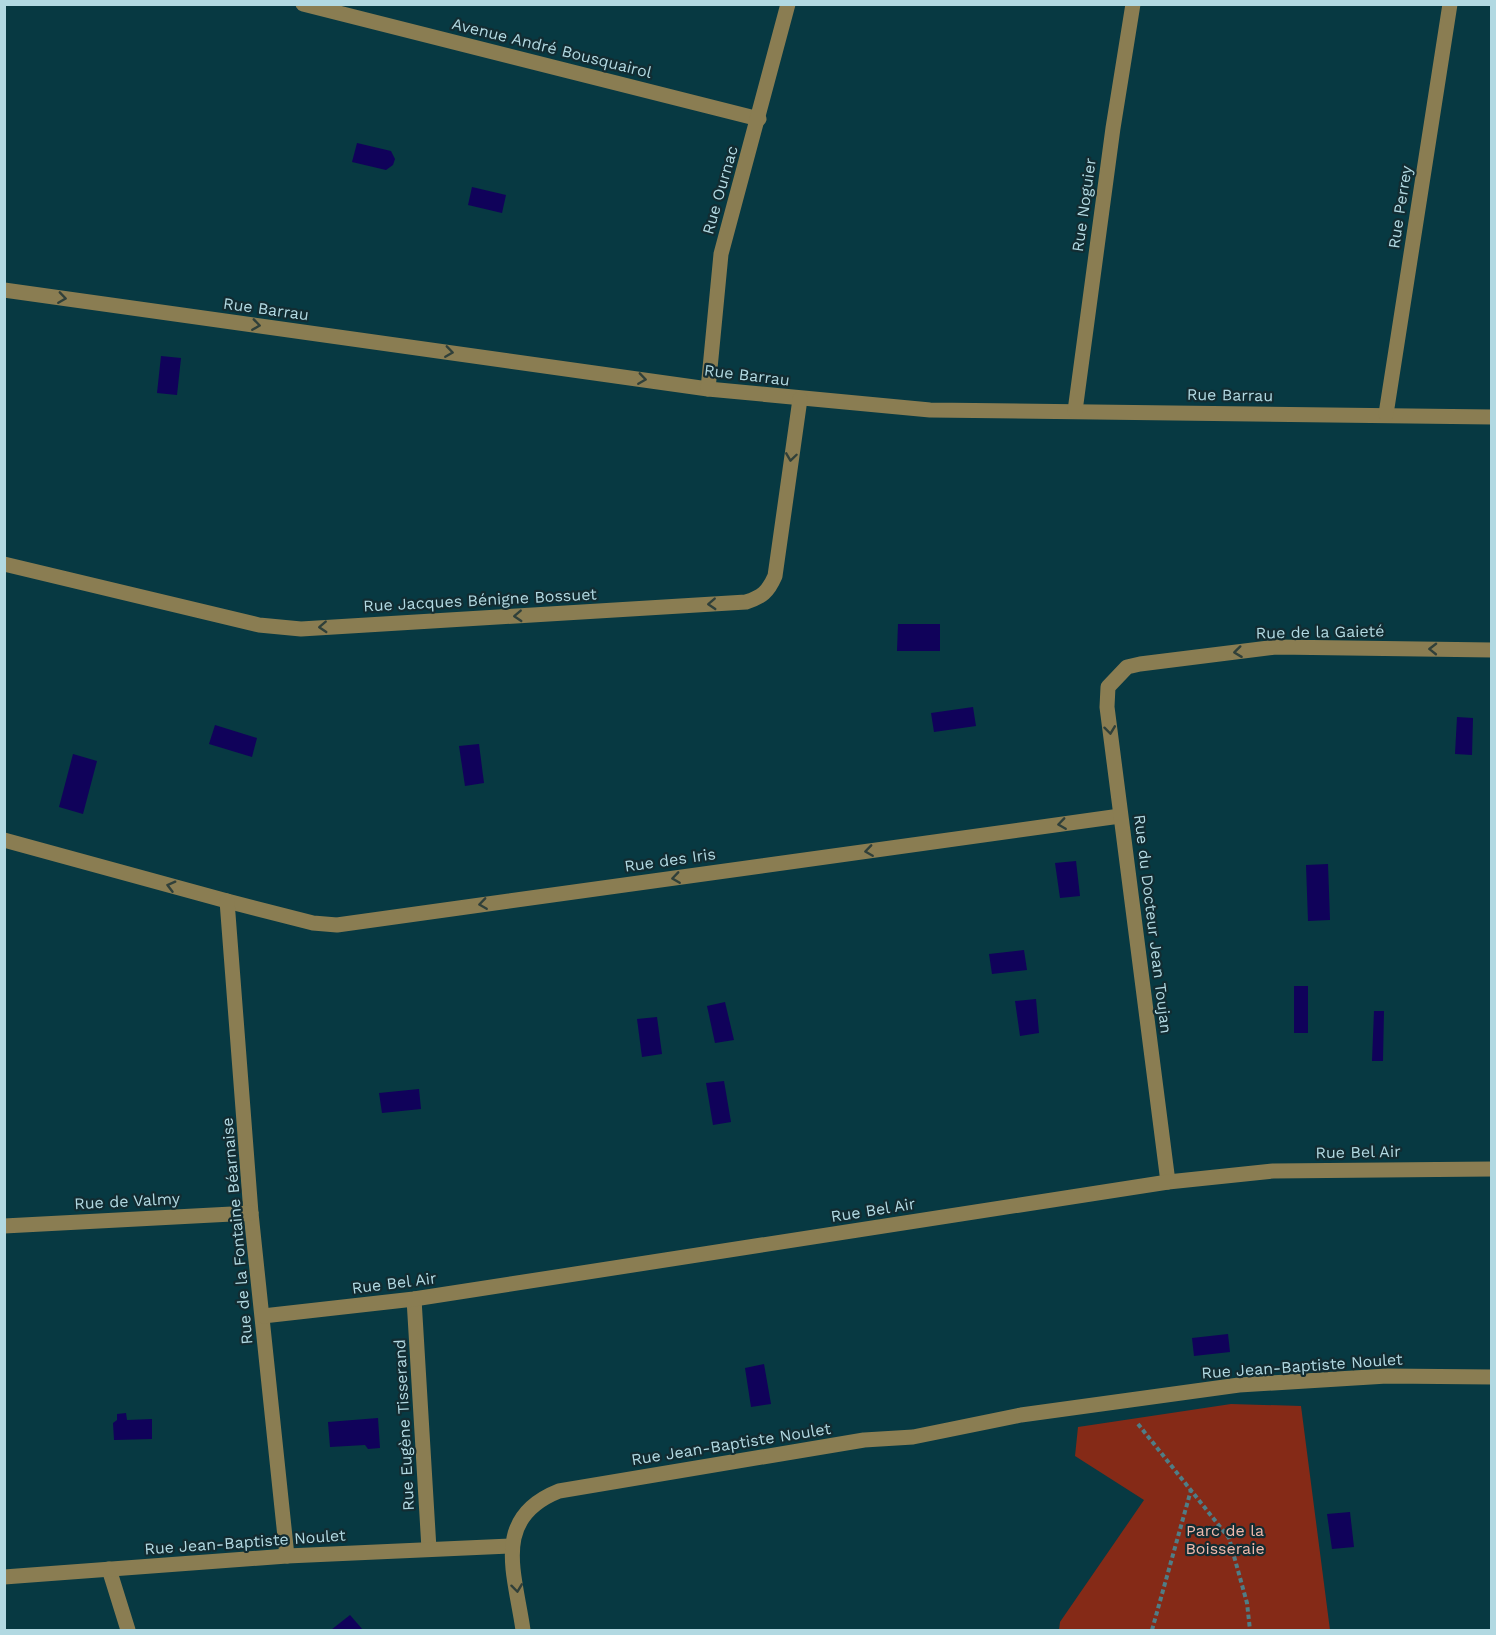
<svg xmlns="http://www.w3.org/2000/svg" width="1496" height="1635" font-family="'Work Sans',sans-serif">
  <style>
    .green { fill: #852a17 }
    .water { fill: #10025a }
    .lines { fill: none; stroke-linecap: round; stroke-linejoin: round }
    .path { stroke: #4f7d86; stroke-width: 4; stroke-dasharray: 4.5 3; stroke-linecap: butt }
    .minor { stroke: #8a7d52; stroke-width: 15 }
    .oneway { stroke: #30403a }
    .labels { text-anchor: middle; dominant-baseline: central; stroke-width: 4.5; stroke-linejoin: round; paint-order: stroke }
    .street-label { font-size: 16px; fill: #b2d9e2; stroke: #122c32 }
    .park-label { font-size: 16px; fill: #f0b9ac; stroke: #122c32 }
  </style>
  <rect width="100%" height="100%" fill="#073942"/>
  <path class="green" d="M1231 1404 1301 1406 1330 1630H1059L1060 1622 1144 1500 1075 1456 1078 1427Z"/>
  <g class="water">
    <path d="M357 143 391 151 395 159 393 165 386 170 352 162Z"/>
    <path d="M472 187 506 195 502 213 468 205Z"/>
    <path d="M161 356 181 358 177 395 157 393Z"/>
    <path d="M898 624H940V651H897Z"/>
    <path d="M973 707 976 726 934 732 931 713Z"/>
    <path d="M1457 717 1473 718 1472 755 1455 754Z"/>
    <path d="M215 725 257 738 252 757 209 744Z"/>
    <path d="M479 744 484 783 465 786 459 746Z"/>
    <path d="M73 754 97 761 83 814 59 807Z"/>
    <path d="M1076 861 1080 896 1060 898 1055 863Z"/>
    <path d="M1328 864 1330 920 1308 921 1306 865Z"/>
    <path d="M1024 950 1027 970 992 974 989 954Z"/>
    <rect x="1294" y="986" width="14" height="47"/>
    <path d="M1036 999 1039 1033 1020 1036 1015 1001Z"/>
    <path d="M725 1002 734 1040 715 1043 707 1006Z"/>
    <path d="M1374 1011H1384L1383 1061H1372Z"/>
    <path d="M657 1017 662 1054 642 1057 637 1019Z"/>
    <path d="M724 1081 731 1122 713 1125 706 1083Z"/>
    <path d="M419 1089 421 1109 382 1113 379 1093Z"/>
    <path d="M1228 1334 1230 1352 1194 1356 1192 1338Z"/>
    <path d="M764 1364 771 1404 751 1407 745 1368Z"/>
    <path d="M126 1413 127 1420 152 1419V1439L114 1440 113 1423 117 1420V1414Z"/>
    <path d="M378 1418 380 1448 368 1449 365 1445 330 1447 328 1422Z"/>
    <path d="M1350 1512 1354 1547 1332 1549 1327 1514Z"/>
    <path d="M350 1615 363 1630H331Z"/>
  </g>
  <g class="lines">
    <g class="path">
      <path d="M1138 1424 1229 1538 1247 1603 1250 1630"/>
      <path d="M1152 1630 1191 1490"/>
    </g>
    <g class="minor">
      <path d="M303 4 759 119"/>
      <path d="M4 290 708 389 930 410 1492 417"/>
      <path d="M708 389 721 254 788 4"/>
      <path d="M1075 411 1113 128 1133 4"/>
      <path d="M1386 414 1450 4"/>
      <path d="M4 564 259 625 301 629 746 602C762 597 768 592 775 576L800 399"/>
      <path d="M4 840 227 901 313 923 337 925 1120 816"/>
      <path d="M227 901 251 1213 287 1556"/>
      <path d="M1168 1182 1107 707 1108 687 1127 667 1140 664 1276 647 1492 650"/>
      <path d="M4 1226 251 1213"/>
      <path d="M414 1299 429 1549"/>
      <path d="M263 1316 414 1299 1168 1182 1273 1171 1492 1169"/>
      <path d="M109 1569 128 1630"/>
      <path d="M4 1577 287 1556 512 1546"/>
      <path d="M523 1630C515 1573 491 1518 559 1491L864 1440 913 1437 1021 1415 1239 1385 1387 1376 1492 1377"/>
    </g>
  </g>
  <defs><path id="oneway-chevron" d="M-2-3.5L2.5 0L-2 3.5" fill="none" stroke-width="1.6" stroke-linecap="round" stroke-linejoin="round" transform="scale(1.5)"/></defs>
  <g class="oneway">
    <use href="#oneway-chevron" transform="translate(62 298) rotate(8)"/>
    <use href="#oneway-chevron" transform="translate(256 325) rotate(8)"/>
    <use href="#oneway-chevron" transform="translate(449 352) rotate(8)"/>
    <use href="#oneway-chevron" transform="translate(642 379) rotate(8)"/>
    <use href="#oneway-chevron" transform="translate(791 457) rotate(98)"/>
    <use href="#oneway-chevron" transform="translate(712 604) rotate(177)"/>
    <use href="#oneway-chevron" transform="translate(518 616) rotate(177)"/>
    <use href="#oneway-chevron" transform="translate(323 627) rotate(177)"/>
    <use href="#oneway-chevron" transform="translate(1433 649) rotate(-179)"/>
    <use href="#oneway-chevron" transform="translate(1238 652) rotate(173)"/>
    <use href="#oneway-chevron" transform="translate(1110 730) rotate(83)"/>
    <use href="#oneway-chevron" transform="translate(1062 824) rotate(172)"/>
    <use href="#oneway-chevron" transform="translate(869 851) rotate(172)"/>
    <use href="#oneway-chevron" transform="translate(676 878) rotate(172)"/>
    <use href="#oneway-chevron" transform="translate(171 886) rotate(-165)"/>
    <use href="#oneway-chevron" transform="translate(483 904) rotate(172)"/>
    <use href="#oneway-chevron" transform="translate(517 1588) rotate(83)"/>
  </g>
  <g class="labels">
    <g class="street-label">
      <text transform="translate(552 48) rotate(14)">Avenue André Bousquairol</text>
      <text transform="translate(720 190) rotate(-74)">Rue Ournac</text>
      <text transform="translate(1084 205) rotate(-82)">Rue Noguier</text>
      <text transform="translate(1400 207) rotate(-81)">Rue Perrey</text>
      <text transform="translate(266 309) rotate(8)">Rue Barrau</text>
      <text transform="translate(747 375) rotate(7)">Rue Barrau</text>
      <text transform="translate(1230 395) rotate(1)">Rue Barrau</text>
      <text transform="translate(480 600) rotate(-3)">Rue Jacques Bénigne Bossuet</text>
      <text transform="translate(1320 632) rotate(-1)">Rue de la Gaieté</text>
      <text transform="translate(670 860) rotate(-8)">Rue des Iris</text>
      <text transform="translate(1153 924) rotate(83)">Rue du Docteur Jean Toujan</text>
      <text transform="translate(1358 1152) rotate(-1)">Rue Bel Air</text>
      <text transform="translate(127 1201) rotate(-3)">Rue de Valmy</text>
      <text transform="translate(873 1210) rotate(-9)">Rue Bel Air</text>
      <text transform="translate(237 1231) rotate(-95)">Rue de la Fontaine Béarnaise</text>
      <text transform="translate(394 1283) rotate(-7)">Rue Bel Air</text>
      <text transform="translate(1302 1366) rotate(-4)">Rue Jean-Baptiste Noulet</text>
      <text transform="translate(404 1425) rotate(-93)">Rue Eugène Tisserand</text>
      <text transform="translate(731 1444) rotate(-9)">Rue Jean-Baptiste Noulet</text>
      <text transform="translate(245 1542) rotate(-4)">Rue Jean-Baptiste Noulet</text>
    </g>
    <g class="park-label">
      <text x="1225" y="1530">Parc de la<tspan x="1225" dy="18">Boisseraie</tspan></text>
    </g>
  </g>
  <rect width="1496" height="1635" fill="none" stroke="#b2d9e2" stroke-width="12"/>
</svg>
